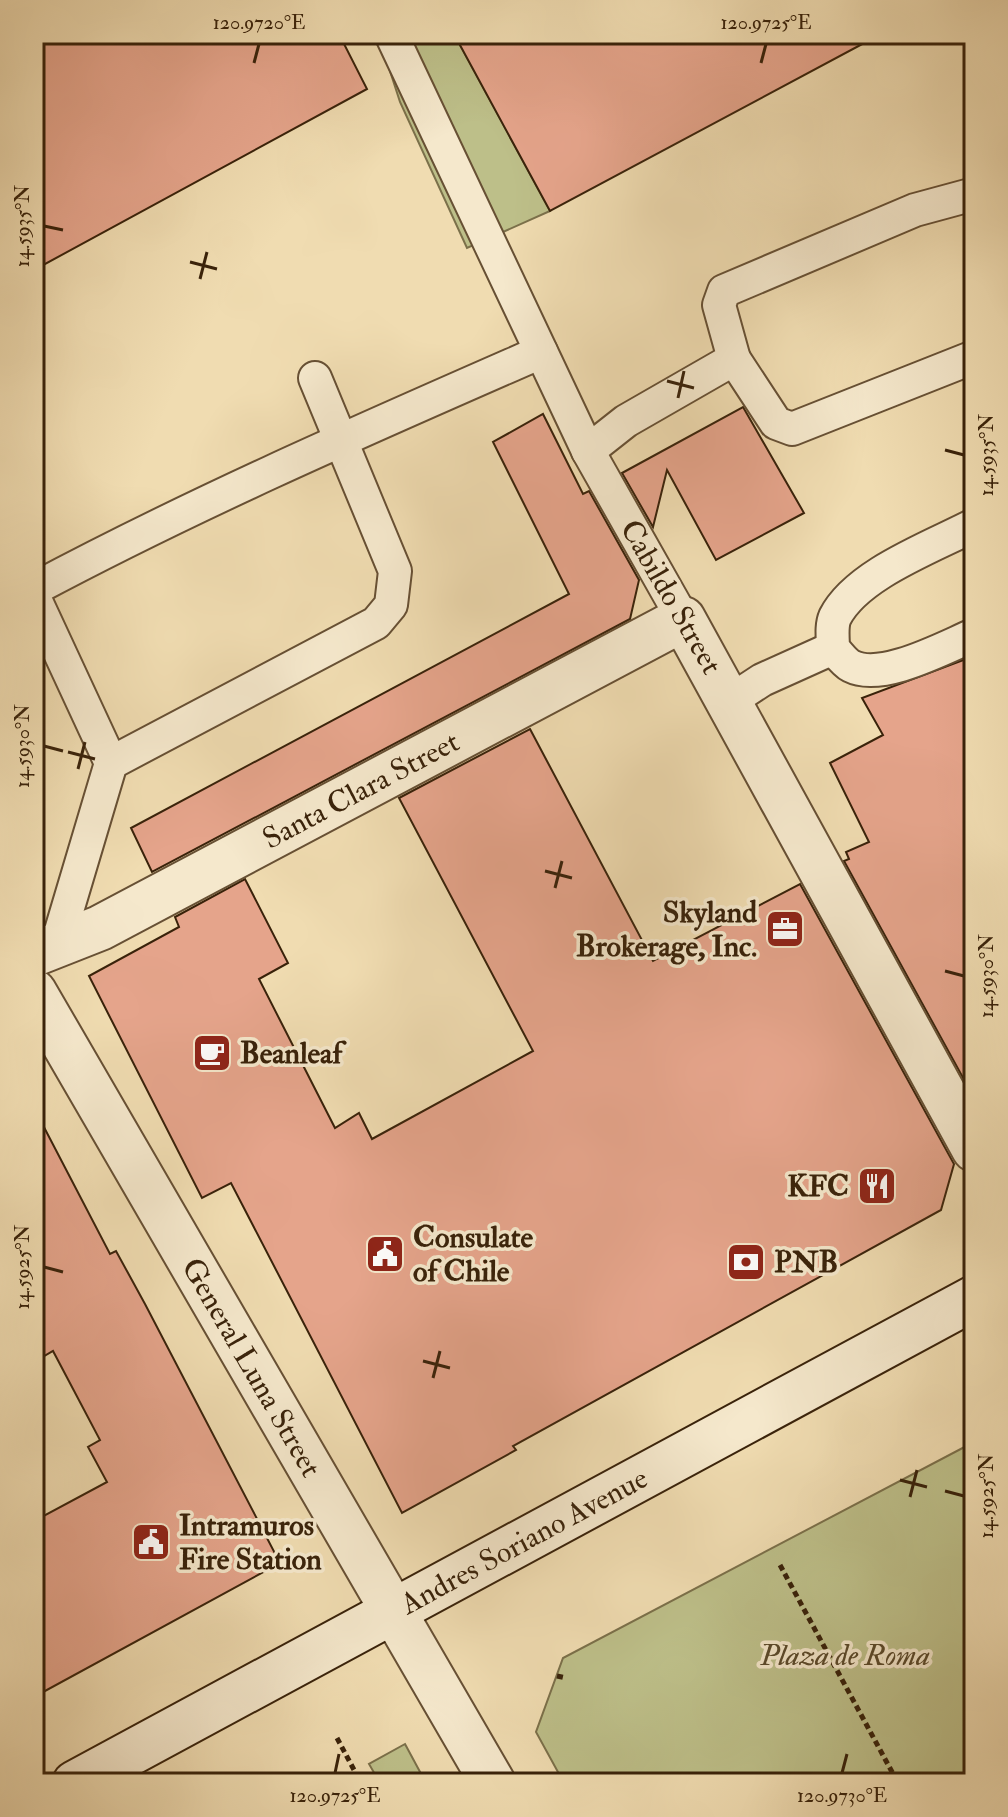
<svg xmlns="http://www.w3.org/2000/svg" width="1008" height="1817" font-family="'IM FELL Double Pica',serif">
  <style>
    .green { fill: #bdbf89; stroke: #7b704a; stroke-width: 2 }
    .building { fill: #e5a48b; stroke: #39220a; stroke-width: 2 }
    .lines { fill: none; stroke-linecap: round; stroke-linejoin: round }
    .lane-casing { stroke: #675034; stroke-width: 36 }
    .street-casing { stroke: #675034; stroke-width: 48 }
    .secondary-casing { stroke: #39220a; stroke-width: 48 }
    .path { stroke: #39220a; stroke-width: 5; stroke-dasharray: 6 4; stroke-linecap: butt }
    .lane { stroke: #f5e8cc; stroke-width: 32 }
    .street { stroke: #f5e8cc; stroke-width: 44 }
    .secondary { stroke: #f5e8cc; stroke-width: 44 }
    .ticks { fill: none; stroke: #39220a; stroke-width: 3 }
    .labels { text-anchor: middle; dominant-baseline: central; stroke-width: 7; stroke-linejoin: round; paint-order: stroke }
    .street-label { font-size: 30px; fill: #39220a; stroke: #f5e8cc }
    .poi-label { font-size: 30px; font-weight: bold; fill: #39220a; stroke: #f5e8cc; text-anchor: start }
    .park-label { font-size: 30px; font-style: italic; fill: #5a492a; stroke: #f5e8cc }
    .neatline { fill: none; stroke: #39220a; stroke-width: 3 }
    .ticks-label { font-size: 20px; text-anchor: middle; fill: #39220a }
  </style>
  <rect width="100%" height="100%" fill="#f0dcb1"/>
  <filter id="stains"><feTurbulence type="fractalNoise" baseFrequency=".0025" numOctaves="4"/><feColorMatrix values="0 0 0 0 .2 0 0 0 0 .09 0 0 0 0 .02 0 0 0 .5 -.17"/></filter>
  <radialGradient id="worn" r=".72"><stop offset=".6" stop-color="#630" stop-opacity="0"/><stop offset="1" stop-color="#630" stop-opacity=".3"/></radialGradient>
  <g class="green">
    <path d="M378 34H454L550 211 467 248 400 102Z"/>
    <path d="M974 1442V1783H564L536 1732 563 1658Z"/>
    <path d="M405 1744 426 1783H380L369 1764Z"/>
  </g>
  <g class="building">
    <path d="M34 34H339L367 89 34 270Z"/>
    <path d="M454 34H881L550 211Z"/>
    <path d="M743 407 804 513 716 560 667 470 653 527 622 473Z"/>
    <path d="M543 414 583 494 589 491 639 580 630 619 152 872 131 828 569 594 493 442Z"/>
    <path d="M974 656V1093L973 1096 844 861 849 859 846 852 869 842 830 763 883 735 862 698Z"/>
    <path d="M530 729 653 961 800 884 954 1164 941 1210 513 1446 516 1450 402 1513 231 1183 202 1198 89 976 179 927 175 917 245 879 288 963 259 979 335 1128 359 1113 372 1139 533 1051 399 798Z"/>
    <path d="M34 1108 110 1254 116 1251 145 1304 280 1563 34 1697V1521L107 1482 88 1447 100 1440 53 1351 34 1362Z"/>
  </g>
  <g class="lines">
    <defs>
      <g id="lane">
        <path d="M391 34 588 451 683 619"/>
        <path d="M734 359 776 423 792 429 974 357"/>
        <path d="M588 451 626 421 734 359 719 305 724 291 915 210 974 194"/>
        <path d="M974 525C932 547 857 574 835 617 831 626 833 639 833 648 838 654 845 663 851 666 882 682 945 647 974 635"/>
        <path d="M34 589C199 501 370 427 541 352"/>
        <path d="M34 597 111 763"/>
        <path d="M730 701 762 680 833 648"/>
        <path d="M58 941 111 763 376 623 391 605 395 571 315 378"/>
      </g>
      <g id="street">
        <path id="s1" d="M34 954 100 928 683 619 974 1149"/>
        <path id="s2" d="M34 992 493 1783"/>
      </g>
      <g id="secondary">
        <path id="s3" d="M75 1783 974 1298"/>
      </g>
    </defs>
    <use href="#lane" class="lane-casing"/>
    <use href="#street" class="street-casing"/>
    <use href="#secondary" class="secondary-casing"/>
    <g class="path">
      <path d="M780 1565 898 1783"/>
      <path d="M557 1676 566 1678"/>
      <path d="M337 1738 361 1783"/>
      <path d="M911 1783 921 1778 938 1783"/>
    </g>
    <use href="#lane" class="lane"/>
    <use href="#street" class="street"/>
    <use href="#secondary" class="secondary"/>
  </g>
  <path class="ticks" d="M254 63 259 44M761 63 766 44M44 226 63 230M190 262 217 269M200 279 207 252M667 381 694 388M678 398 684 371M945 450 964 455M44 746 63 751M68 752 95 759M78 769 85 742M545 871 572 878M555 888 562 861M945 971 964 976M44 1267 63 1272M423 1361 450 1368M433 1378 440 1351M900 1480 927 1487M945 1491 964 1496M910 1497 917 1470M335 1773 339 1754M842 1773 847 1754"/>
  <defs>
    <symbol id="office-square" viewBox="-11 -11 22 22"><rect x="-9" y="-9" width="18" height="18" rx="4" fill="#8f2418" stroke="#f5e8cc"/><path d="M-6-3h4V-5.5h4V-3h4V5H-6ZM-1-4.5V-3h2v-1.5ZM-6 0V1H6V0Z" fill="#fff"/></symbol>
    <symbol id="cafe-square" viewBox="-11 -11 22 22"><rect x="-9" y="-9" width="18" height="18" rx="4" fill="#8f2418" stroke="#f5e8cc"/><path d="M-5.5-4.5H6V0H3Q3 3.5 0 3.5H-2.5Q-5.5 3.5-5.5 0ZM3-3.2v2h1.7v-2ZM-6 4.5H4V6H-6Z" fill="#fff"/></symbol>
    <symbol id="restaurant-square" viewBox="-11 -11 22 22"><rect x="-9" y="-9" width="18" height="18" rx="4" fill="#8f2418" stroke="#f5e8cc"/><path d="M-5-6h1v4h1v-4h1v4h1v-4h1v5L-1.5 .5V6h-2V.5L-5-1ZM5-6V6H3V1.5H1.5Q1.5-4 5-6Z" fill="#fff"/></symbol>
    <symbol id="civic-square" viewBox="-11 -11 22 22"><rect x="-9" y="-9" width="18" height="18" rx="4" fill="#8f2418" stroke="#f5e8cc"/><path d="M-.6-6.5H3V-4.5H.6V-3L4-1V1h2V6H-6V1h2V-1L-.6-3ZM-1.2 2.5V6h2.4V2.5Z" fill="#fff"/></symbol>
    <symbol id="bank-square" viewBox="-11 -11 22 22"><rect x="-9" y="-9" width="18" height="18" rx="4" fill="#8f2418" stroke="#f5e8cc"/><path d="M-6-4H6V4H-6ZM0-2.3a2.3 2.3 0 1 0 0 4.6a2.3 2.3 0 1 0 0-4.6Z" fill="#fff"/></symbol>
  </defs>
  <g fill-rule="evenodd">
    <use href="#office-square" x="763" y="907" width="44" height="44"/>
    <use href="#cafe-square" x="190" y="1031" width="44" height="44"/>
    <use href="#restaurant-square" x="855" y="1164" width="44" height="44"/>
    <use href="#civic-square" x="363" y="1232" width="44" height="44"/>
    <use href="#bank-square" x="724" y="1240" width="44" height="44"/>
    <use href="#civic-square" x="129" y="1520" width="44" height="44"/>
  </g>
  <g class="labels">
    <g class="street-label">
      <text transform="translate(671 597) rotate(60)">Cabildo Street</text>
      <text stroke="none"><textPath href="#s1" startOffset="366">Santa Clara Street</textPath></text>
      <text stroke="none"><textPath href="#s2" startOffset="434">General Luna Street</textPath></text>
      <text stroke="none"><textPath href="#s3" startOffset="510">Andres Soriano Avenue</textPath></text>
    </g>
    <g class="poi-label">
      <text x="757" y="912" text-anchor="end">Skyland<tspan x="757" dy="34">Brokerage, Inc.</tspan></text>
      <text x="240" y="1053">Beanleaf</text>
      <text x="849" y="1186" text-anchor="end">KFC</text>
      <text x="413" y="1237">Consulate<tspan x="413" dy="34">of Chile</tspan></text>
      <text x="774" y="1262">PNB</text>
      <text x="179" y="1525">Intramuros<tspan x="179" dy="34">Fire Station</tspan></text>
    </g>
    <g class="park-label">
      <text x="845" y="1655">Plaza de Roma</text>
    </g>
  </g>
  <rect width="1008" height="1817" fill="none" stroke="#f0dcb1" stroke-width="88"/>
  <rect x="44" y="44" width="920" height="1729" class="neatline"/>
  <g class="ticks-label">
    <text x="259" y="29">120.9720°E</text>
    <text x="766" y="29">120.9725°E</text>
    <text transform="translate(22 226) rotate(-90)" y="7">14.5935°N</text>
    <text transform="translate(986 455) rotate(-90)" y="7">14.5935°N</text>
    <text transform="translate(22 746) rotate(-90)" y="7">14.5930°N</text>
    <text transform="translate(986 976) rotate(-90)" y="7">14.5930°N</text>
    <text transform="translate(22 1267) rotate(-90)" y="7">14.5925°N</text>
    <text transform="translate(986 1496) rotate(-90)" y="7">14.5925°N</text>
    <text x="335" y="1802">120.9725°E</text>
    <text x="842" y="1802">120.9730°E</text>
  </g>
  <rect width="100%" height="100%" filter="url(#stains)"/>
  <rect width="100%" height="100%" fill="url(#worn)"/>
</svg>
